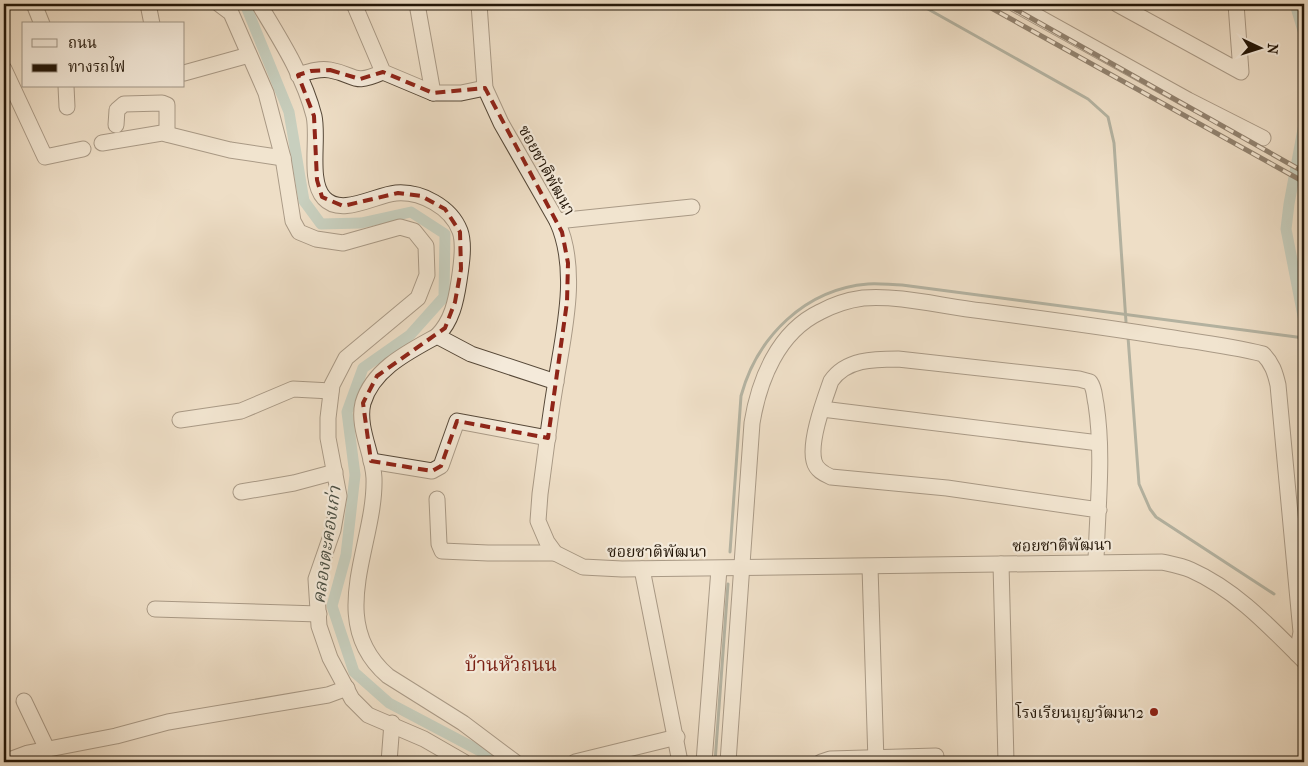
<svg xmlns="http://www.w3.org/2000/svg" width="1308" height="766" font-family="'IM FELL French Canon','Noto Serif Thai',serif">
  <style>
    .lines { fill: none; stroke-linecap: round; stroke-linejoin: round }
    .stream { stroke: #6a7a6f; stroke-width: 3 }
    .canal { stroke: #99bcb4; stroke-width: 11 }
    .minor-casing { stroke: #564838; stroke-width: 17 }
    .minor { stroke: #f4eada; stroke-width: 15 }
    .rail-casing { stroke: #231608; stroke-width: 5 }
    .rail { stroke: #f4eada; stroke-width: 3; stroke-dasharray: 9; stroke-linecap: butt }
    .marked { fill: none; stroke: #8f2418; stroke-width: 4; stroke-dasharray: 10 6; stroke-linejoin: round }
    .poi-dot { fill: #8f2418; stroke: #f4eada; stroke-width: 2 }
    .labels { text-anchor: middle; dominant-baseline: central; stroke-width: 4.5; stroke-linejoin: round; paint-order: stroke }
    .street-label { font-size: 16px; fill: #231608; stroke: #f4eada }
    .poi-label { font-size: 16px; fill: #231608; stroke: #f4eada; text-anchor: end }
    .water-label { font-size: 18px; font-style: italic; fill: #4c5044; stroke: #f4eada }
    .quarter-label { font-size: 19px; fill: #7a1f14; stroke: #f4eada }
  </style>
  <rect width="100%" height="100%" fill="#eedec6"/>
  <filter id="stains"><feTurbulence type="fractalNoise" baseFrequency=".004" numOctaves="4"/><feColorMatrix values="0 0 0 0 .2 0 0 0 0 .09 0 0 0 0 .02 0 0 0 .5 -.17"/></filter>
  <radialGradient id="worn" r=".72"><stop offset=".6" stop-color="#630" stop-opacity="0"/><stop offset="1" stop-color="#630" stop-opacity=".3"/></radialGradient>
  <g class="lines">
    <g class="stream">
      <path d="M919 4 1088 99 1108 117 1114 143 1126 322"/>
      <path d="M1128 337 1139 484 1150 509 1156 517 1274 594"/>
      <path d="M730 552 741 396C757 337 805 289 868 284 879 283 891 285 902 285L1304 338"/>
      <path d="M715 762 728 584"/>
    </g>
    <g class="canal">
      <path d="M245 4 289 112 304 201 321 224 361 223 411 212 445 234 444 297 410 335 363 368 347 412 355 475 346 555 332 606 354 672 389 703 501 762"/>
      <path d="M1295 4 1304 34"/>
      <path d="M1304 124 1289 204 1286 229 1304 321"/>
    </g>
    <defs>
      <g id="minor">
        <path d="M34 4 42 24"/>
        <path d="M148 4 152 24"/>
        <path d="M219 4 231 13 266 93 283 158 293 221 299 232 316 239 343 243 400 227 414 231 426 246 427 275 418 298 346 358 332 385 328 418V438L339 496 333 530 316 579 319 626 330 658 352 699 368 715 424 739 464 762"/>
        <path d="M259 4C280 39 304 76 314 116 319 138 308 181 324 198 341 217 375 195 396 193 421 191 451 207 460 231 465 245 461 267 459 281 456 301 452 321 437 336"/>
        <path d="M354 4 383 72 433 93"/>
        <path d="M417 4 433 93H461L485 88"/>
        <path d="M479 4 485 88 501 123 557 221C580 271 563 335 555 387 549 423 545 458 540 494L538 521 547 542 555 553 583 567 622 569 1162 562C1171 564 1182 566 1191 570 1236 590 1270 627 1304 661"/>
        <path d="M1015 4 1188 100 1263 138"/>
        <path d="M1117 4 1241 72 1236 4"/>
        <path d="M4 69 45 157 83 149"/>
        <path d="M184 73 249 55"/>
        <path d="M298 75C308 72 319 68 330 70 358 75 351 86 383 72"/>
        <path d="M66 86 67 107"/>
        <path d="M116 125 117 110 124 104 162 103 167 105V134"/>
        <path d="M102 143 162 133 230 150 283 158"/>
        <path d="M557 221 692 207"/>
        <path d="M822 409 1099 443"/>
        <path d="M180 420 241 411 293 389 331 391"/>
        <path d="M371 461 432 471 441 466 457 421 548 438"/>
        <path d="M241 492 294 483 335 472"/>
        <path d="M437 499 439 544 442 551 488 553H555"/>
        <path d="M1096 562C1097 509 1104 457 1096 404 1094 396 1095 389 1090 382L1079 379 898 359C874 359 846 359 831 381 824 401 809 441 814 461 816 470 824 474 831 477L947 488 1099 510"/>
        <path d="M1001 564 1006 762"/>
        <path d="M870 567 876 762"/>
        <path d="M642 569 680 762"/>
        <path d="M155 609 319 614"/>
        <path d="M24 701 47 749"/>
        <path d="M4 762 28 753 116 736 168 722 328 695 347 688"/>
        <path d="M389 762 392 723"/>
        <path d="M515 762 463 723 388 676C324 621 376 545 374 478 373 454 357 427 363 403 373 369 408 352 437 336L471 354 556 382"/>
        <path d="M575 762 677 737"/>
        <path d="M704 762 719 569"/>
        <path d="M728 762 752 423C759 380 778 332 820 312 833 305 848 300 863 298 903 295 943 307 983 311 1044 319 1105 327 1166 337 1198 342 1231 346 1263 354 1272 363 1275 372 1278 385L1301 632 1297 654"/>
        <path d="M821 762 830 759 936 756"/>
      </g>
    </defs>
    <use href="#minor" class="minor-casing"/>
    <use href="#minor" class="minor"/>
    <defs>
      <g id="rail">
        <path d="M984 4 1304 182"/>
        <path d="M1006 4 1304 172"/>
      </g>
    </defs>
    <use href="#rail" class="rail-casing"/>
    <use href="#rail" class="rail"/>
  </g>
  <path d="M0 0H1308V766H0ZM330 70 360 79 383 72 433 93 485 88 562 232 568 263 567 302 548 438 457 421 441 466 432 471 371 461 363 403 377 376 445 328 455 302 461 269 460 232 445 209 421 196 398 193 343 206 322 197 317 180 314 116 298 75 311 71Z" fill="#eedec6" fill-opacity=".55" fill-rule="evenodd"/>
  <path class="marked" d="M330 70 360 79 383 72 433 93 485 88 562 232 568 263 567 302 548 438 457 421 441 466 432 471 371 461 363 403 377 376 445 328 455 302 461 269 460 232 445 209 421 196 398 193 343 206 322 197 317 180 314 116 298 75 311 71Z"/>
  <circle class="poi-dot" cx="1154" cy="712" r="5"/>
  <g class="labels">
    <g class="street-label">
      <text transform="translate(547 170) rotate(61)">ซอยชาติพัฒนา</text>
      <text transform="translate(1062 545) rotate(-1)">ซอยชาติพัฒนา</text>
      <text x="657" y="551">ซอยชาติพัฒนา</text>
    </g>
    <g class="poi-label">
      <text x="1144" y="712">โรงเรียนบุญวัฒนา2</text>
    </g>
    <g class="water-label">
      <text transform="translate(327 545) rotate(-82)">คลองตะคองเก่า</text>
    </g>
    <g class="quarter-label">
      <text x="511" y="665">บ้านหัวถนน</text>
    </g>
  </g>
  <rect width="1308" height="766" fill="none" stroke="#eedec6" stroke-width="20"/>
  <rect x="5" y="5" width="1298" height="756" fill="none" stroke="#231608" stroke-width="2.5"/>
  <rect x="10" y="10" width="1288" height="746" fill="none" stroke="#231608"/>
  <rect x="22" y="22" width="162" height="65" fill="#f4eada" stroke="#a09586"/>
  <rect x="32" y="39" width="25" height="8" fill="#f4eada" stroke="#a09586"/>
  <text x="68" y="48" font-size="15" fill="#231608">ถนน</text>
  <rect x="32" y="64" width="25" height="8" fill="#231608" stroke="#a09586"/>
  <text x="68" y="72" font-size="15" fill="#231608">ทางรถไฟ</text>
  <g transform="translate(1260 48) rotate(94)" stroke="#f4eada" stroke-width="4" paint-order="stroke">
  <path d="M0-4L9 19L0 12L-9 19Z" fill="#231608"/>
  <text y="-8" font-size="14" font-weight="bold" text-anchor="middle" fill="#231608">N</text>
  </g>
  <rect width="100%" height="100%" filter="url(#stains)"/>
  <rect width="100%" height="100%" fill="url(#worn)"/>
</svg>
